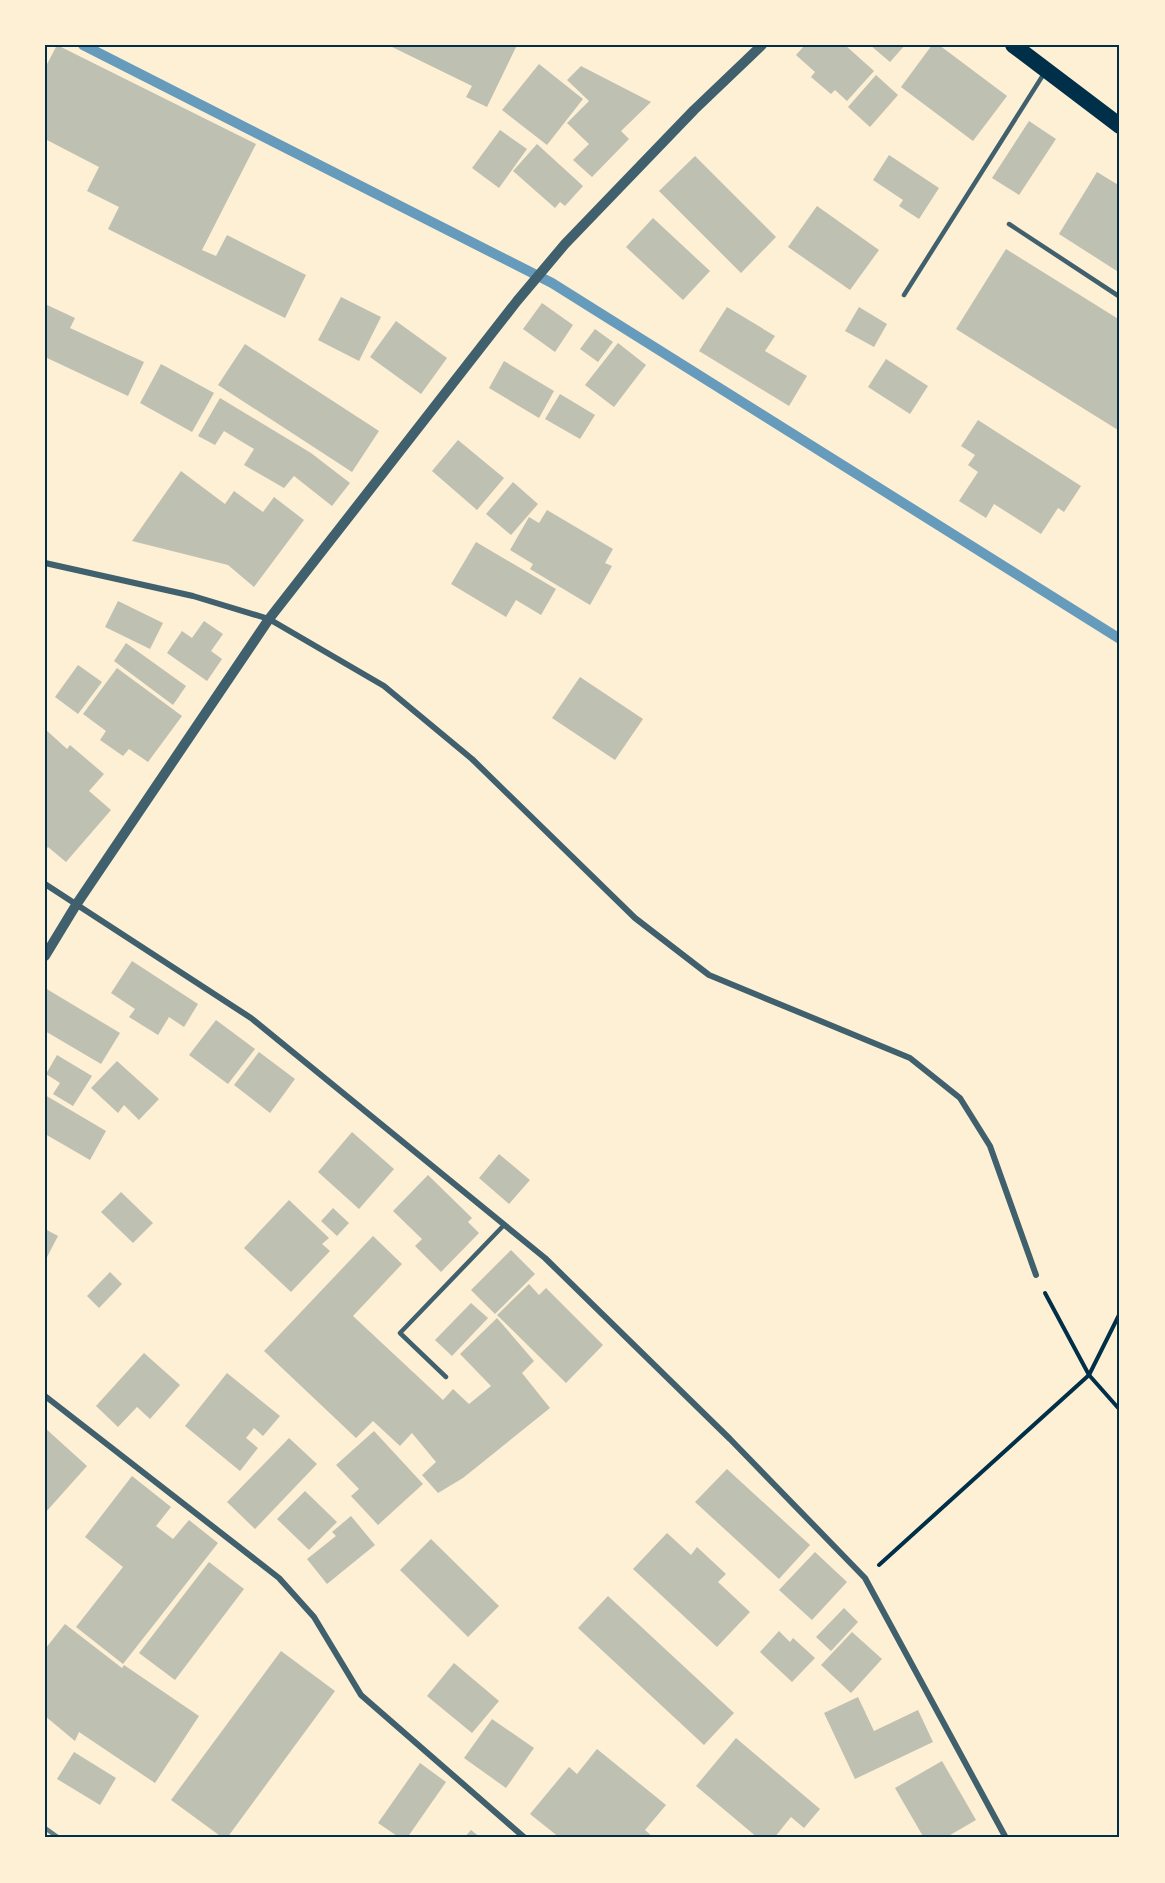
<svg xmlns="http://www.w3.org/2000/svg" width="1165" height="1883" font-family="'Sofia Sans Condensed',sans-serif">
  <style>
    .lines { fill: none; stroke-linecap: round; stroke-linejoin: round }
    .stream { stroke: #669bbc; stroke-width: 10 }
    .building { fill: #bec0b2 }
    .path { stroke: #003049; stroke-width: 4 }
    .service { stroke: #3f606c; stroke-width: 4.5 }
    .minor { stroke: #3f606c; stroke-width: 6 }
    .tertiary { stroke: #3f606c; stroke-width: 10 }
    .trunk { stroke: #003049; stroke-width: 16 }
    .rail { stroke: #657d81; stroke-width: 4.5 }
    .neatline { fill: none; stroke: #003049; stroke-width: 2 }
  </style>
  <rect width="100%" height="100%" fill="#fdf0d5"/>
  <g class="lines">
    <path class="stream" d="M83 45 552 283 1120 639"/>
  </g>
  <g class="building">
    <path d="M57 45 256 144 202 250 216 256 227 235 306 275 285 318 108 229 119 207 87 191 99 167 45 139V68Z"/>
    <path d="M388 45H517L487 107 466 97 472 86Z"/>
    <path d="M805 45H845L874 71 847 101 835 90 831 94 811 77 815 72 796 55Z"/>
    <path d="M870 45H905L890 62Z"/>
    <path d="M932 45H939L1007 96 973 141 901 87Z"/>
    <path d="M539 64 583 99 547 145 502 110Z"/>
    <path d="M581 66 651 102 621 131 629 139 592 177 573 160 589 144 567 123 589 101 567 80Z"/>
    <path d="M876 75 898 95 870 127 848 107Z"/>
    <path d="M1029 121 1056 139 1019 195 992 178Z"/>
    <path d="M500 130 527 149 499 188 472 168Z"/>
    <path d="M537 144 583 186 565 206 560 202 555 208 513 171Z"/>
    <path d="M889 155 939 188 919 219 899 206 903 200 873 180Z"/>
    <path d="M695 156 776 237 741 273 659 191Z"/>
    <path d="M1097 172 1120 186V273L1059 234Z"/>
    <path d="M817 206 879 250 850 290 788 247Z"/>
    <path d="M653 218 710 271 683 300 626 247Z"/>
    <path d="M1006 249 1120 320V426L1118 430 956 329Z"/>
    <path d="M341 297 381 317 359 361 318 340Z"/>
    <path d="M542 303 573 325 555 352 523 329Z"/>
    <path d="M45 304 75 318 70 328 144 362 128 396 45 357Z"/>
    <path d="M727 307 775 336 765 351 807 376 789 406 699 351Z"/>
    <path d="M859 307 887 324 874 347 845 331Z"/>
    <path d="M396 321 447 358 421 394 370 357Z"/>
    <path d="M595 329 613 342 598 362 580 349Z"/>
    <path d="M618 343 646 365 614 407 585 385Z"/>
    <path d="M245 344 379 431 352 472 218 385Z"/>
    <path d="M886 359 928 386 910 414 868 387Z"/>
    <path d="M504 361 554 391 539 418 489 388Z"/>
    <path d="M161 364 214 393 192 432 140 403Z"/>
    <path d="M560 394 595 415 580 439 545 419Z"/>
    <path d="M220 398 311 453 350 483 332 506 294 476 284 488 244 465 254 449 224 431 215 445 198 436Z"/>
    <path d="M978 420 1081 486 1064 512 1058 508 1041 534 994 504 986 518 959 501 978 472 968 465 975 455 961 446Z"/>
    <path d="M458 440 504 478 477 510 432 471Z"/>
    <path d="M181 471 225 504 234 491 263 512 274 497 304 520 254 587 228 565 132 541Z"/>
    <path d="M513 482 538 504 511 535 486 514Z"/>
    <path d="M547 510 613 549 605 563 612 566 590 605 530 569 533 564 510 550 529 517 539 523Z"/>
    <path d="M476 542 556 589 541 615 516 600 506 617 451 584Z"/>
    <path d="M118 601 163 623 150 649 105 627Z"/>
    <path d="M204 621 223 634 211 651 222 659 207 681 167 653 182 631 192 638Z"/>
    <path d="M126 643 186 686 173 705 114 661Z"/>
    <path d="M78 665 102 682 78 714 55 697Z"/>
    <path d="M117 668 182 716 148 762 129 749 123 756 100 740 106 731 83 714Z"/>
    <path d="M580 677 643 719 615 760 552 718Z"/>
    <path d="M45 729 67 749 70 745 104 774 89 791 111 810 66 862 48 847 45 851Z"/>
    <path d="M132 961 198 1004 184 1027 169 1017 158 1035 129 1017 135 1009 111 993Z"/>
    <path d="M45 988 120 1033 101 1064 45 1031Z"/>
    <path d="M216 1020 255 1049 228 1084 189 1055Z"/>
    <path d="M259 1052 295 1079 270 1113 234 1085Z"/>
    <path d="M57 1055 92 1076 73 1106 53 1094 60 1083 46 1074Z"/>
    <path d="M117 1061 159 1099 139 1120 124 1105 118 1113 91 1088Z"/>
    <path d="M45 1095 106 1131 90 1160 45 1134Z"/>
    <path d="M352 1132 394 1169 359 1209 318 1172Z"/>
    <path d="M499 1154 530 1180 509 1204 479 1178Z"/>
    <path d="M428 1175 472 1218 468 1222 479 1233 441 1272 415 1246 422 1239 393 1211Z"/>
    <path d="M121 1192 153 1223 133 1243 101 1212Z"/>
    <path d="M289 1200 329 1238 322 1244 330 1251 291 1292 244 1248Z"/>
    <path d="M333 1208 349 1223 337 1236 321 1221Z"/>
    <path d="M45 1229 58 1236 45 1261Z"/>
    <path d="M373 1236 402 1264 353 1316 443 1400 453 1389 469 1404 491 1386 460 1354 497 1318 534 1361 522 1373 550 1408 463 1478 438 1493 422 1475 436 1462 412 1433 400 1446 373 1421 356 1438 264 1351Z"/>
    <path d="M511 1250 535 1274 495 1314 471 1290Z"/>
    <path d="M110 1272 122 1284 99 1308 87 1296Z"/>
    <path d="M529 1284 539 1295 546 1288 603 1345 566 1383 497 1315Z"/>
    <path d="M471 1303 488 1318 452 1356 435 1340Z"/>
    <path d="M144 1353 180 1385 150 1419 137 1407 118 1427 96 1406Z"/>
    <path d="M227 1373 280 1416 263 1436 254 1428 246 1438 258 1448 240 1471 185 1426Z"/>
    <path d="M45 1428 87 1466 45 1513Z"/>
    <path d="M374 1431 423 1484 378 1525 351 1496 359 1489 336 1465Z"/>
    <path d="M289 1438 317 1464 255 1529 227 1502Z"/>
    <path d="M727 1469 810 1545 779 1579 695 1502Z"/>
    <path d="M132 1476 171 1507 156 1526 173 1539 189 1520 218 1543 123 1664 76 1627 123 1567 85 1537Z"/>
    <path d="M305 1491 337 1522 309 1550 277 1519Z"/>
    <path d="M351 1516 375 1545 327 1584 307 1559 336 1536 332 1532Z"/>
    <path d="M667 1533 691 1555 697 1547 726 1574 718 1582 750 1612 717 1647 633 1569Z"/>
    <path d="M431 1539 499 1606 468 1637 400 1570Z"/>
    <path d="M815 1552 847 1582 812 1620 779 1590Z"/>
    <path d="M209 1562 244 1589 175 1680 139 1653Z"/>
    <path d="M608 1596 734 1713 704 1745 578 1628Z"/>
    <path d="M844 1608 858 1622 831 1651 816 1637Z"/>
    <path d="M65 1624 122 1668 124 1665 199 1716 155 1783 79 1732 75 1741 45 1716V1649Z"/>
    <path d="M779 1631 790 1642 793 1638 815 1658 792 1682 760 1652Z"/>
    <path d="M852 1632 882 1659 851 1693 821 1665Z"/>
    <path d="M281 1651 335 1691 227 1838H223L171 1800Z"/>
    <path d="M454 1663 499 1701 472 1733 427 1696Z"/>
    <path d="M858 1697 874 1731 918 1710 933 1742 855 1779 824 1713Z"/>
    <path d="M492 1719 534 1748 506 1788 464 1758Z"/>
    <path d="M736 1738 820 1809 804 1828 791 1817 774 1838H758L696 1786Z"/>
    <path d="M597 1749 666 1805 645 1830 654 1838H560L530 1814 569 1767 577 1774Z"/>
    <path d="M74 1752 116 1778 100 1805 57 1779Z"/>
    <path d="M942 1761 976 1820 945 1838H924L895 1788Z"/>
    <path d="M420 1763 446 1782 407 1838H400L378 1823Z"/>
    <path d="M471 1830 481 1838H464Z"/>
  </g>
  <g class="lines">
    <g class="path">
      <path d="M1045 1293 1089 1375 1120 1410"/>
      <path d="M879 1565 1089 1375 1120 1313"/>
    </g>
    <g class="service">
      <path d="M1009 224 1120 297"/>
      <path d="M904 295 1045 72"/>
      <path d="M446 1377 400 1333 504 1225"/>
    </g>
    <g class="minor">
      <path d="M45 563 193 596 269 619 384 686 472 759 635 918 709 975 910 1058 960 1098 990 1146 1036 1275"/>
      <path d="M45 884 251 1018 545 1258 730 1439 865 1578 1006 1838"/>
      <path d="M45 1396 279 1578 314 1617 361 1695 525 1838"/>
    </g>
    <path class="tertiary" d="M45 956 76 905 269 619 517 301 565 244 694 110 762 45"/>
    <path class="trunk" d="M1013 45 1120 126"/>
    <path class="rail" d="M45 1828 59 1838"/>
  </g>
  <rect width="1165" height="1883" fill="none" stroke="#fdf0d5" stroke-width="93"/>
  <rect x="46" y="46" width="1072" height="1790" class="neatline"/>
</svg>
